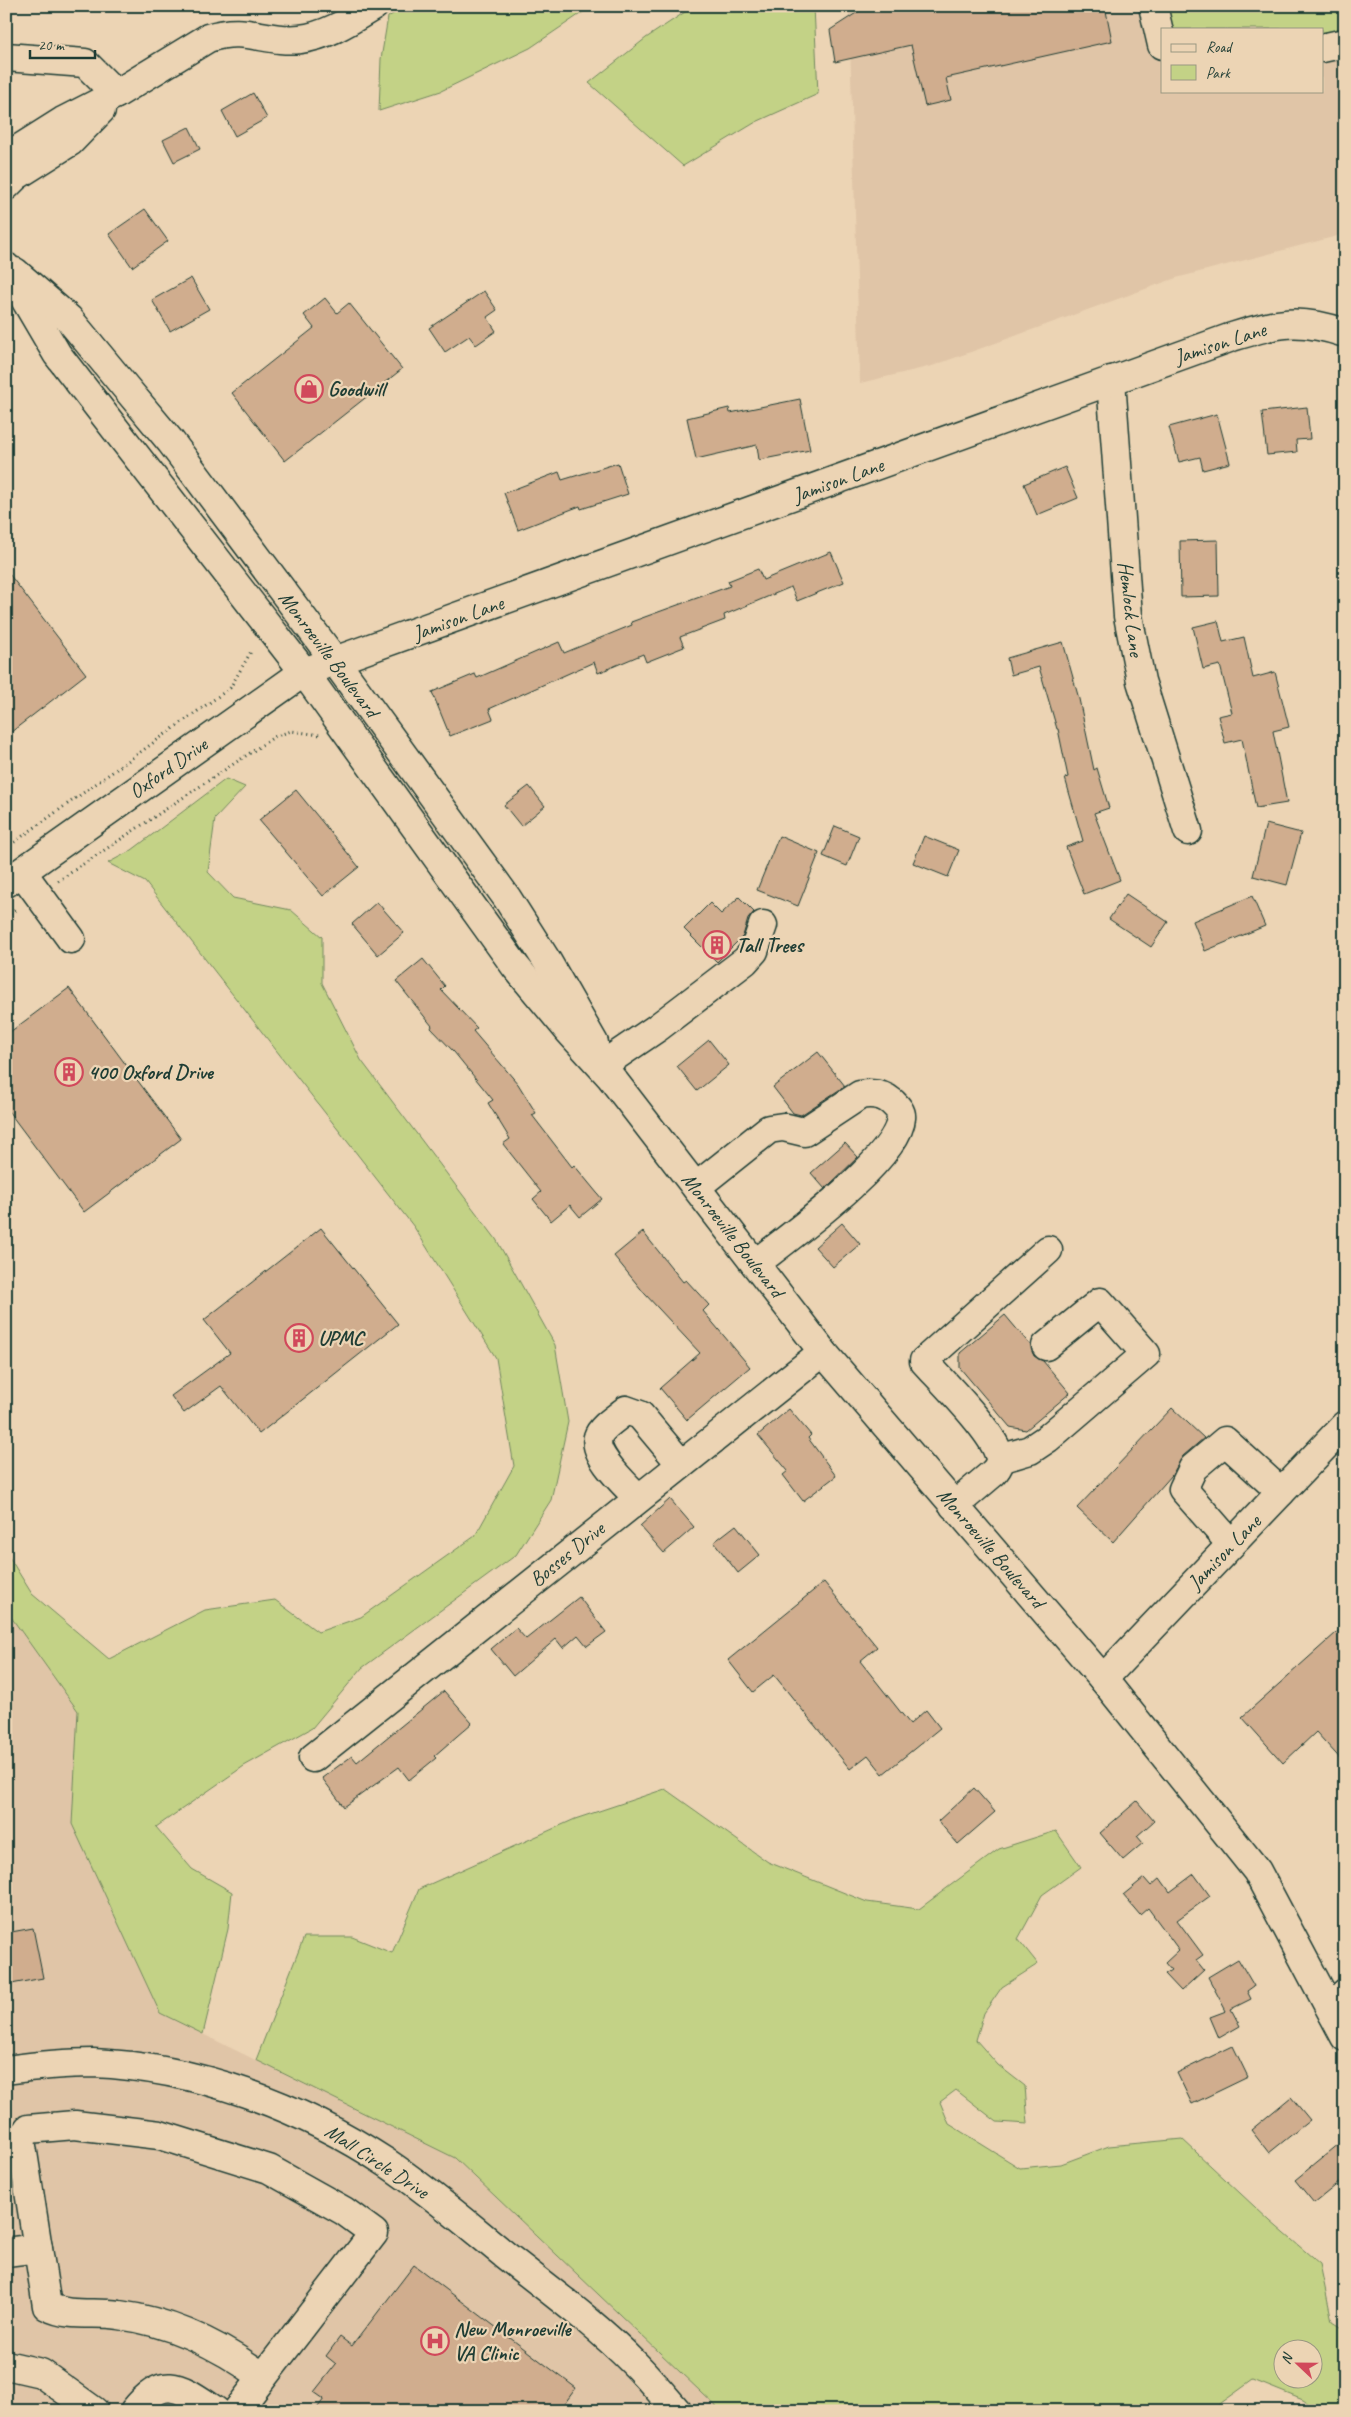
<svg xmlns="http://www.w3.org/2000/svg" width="1351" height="2417" font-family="Caveat,sans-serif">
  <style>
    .built { fill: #e0c5a7; fill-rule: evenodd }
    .green { fill: #c3d286; stroke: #71885d; fill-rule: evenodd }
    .building { fill: #d0ad8e; stroke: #1f3d34 }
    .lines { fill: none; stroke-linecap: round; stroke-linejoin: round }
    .minor-casing { stroke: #1f3d34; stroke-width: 31 }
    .major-casing { stroke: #1f3d34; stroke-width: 31 }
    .path { stroke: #1f3d34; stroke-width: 3; stroke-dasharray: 1 4; stroke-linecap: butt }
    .minor { stroke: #ecd4b4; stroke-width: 28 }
    .major { stroke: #ecd4b4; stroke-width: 28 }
    .labels { text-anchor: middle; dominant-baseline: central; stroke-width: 4.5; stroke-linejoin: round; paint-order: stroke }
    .street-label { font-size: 21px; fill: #1f3d34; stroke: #ecd4b4 }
    .poi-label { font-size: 21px; font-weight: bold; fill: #1f3d34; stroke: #ecd4b4; text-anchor: start }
  </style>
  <rect width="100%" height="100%" fill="#ecd4b4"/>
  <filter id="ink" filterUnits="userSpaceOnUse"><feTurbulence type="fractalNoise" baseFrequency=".02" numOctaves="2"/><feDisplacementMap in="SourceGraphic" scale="10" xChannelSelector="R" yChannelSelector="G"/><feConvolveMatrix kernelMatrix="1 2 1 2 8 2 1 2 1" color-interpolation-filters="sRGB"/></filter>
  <g filter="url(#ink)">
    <g class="built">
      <path d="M849 6H1345V234L1176 278 932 366 860 383ZM1162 29H1322V91H1162Z"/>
      <path d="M6 1610 78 1711 72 1824 160 2013 455 2158 721 2411H6Z"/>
    </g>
    <g class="green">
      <path d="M406 6H592L530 48 441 91 379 111 381 59 388 17Z"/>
      <path d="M694 6H814L818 94 756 122 683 166 589 83 646 38Z"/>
      <path d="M1164 6H1345V32L1322 37V29H1171Z"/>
      <path d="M226 779 245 787 215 819 208 872 233 898 291 910 322 937V983L361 1060 496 1239 555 1345 568 1422 551 1500 516 1555 362 1668 312 1728 244 1766 156 1827 192 1869 232 1892 228 1929 203 2034 160 2013 72 1824 78 1711 6 1610V1552L32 1594 109 1659 205 1610 275 1600 318 1632 361 1617 475 1536 514 1466 496 1358 414 1227 145 882 108 863 132 850Z"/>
      <path d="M665 1789 768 1862 867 1902 919 1909 999 1849 1056 1831 1081 1867 1042 1895 1018 1939 1038 1964 1002 1987 984 2013 976 2040 998 2065 1025 2086 1028 2124 997 2122 956 2090 940 2102 949 2124 1020 2168 1061 2164 1109 2146 1182 2139 1270 2221 1320 2264 1332 2321 1345 2329V2411H1319L1303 2400 1253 2380 1210 2411H721L455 2158 256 2060 304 1937H352L392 1953 419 1889 575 1819ZM1284 2350H1314V2380H1284Z"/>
    </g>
    <g class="building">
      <path d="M867 6H1105L1112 41 946 78 951 100 925 106 911 45 835 62 830 30Z"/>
      <path d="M253 93 267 118 235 136 222 111Z"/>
      <path d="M189 127 200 149 174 162 163 140Z"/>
      <path d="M145 209 168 241 132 267 109 234Z"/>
      <path d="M191 278 209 309 170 331 152 300Z"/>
      <path d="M484 291 497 310 487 317 496 331 476 345 469 336 445 352 429 328Z"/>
      <path d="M325 298 337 313 349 303 402 369 285 461 232 393 314 328 304 315Z"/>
      <path d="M800 399 810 450 759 460 757 445 696 459 687 418 729 408 730 413Z"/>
      <path d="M1307 407 1310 439 1296 440 1297 452 1267 455 1262 412Z"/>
      <path d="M1217 414 1230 463 1203 470 1200 457 1179 462 1169 427Z"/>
      <path d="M618 463 628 494 581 509 580 506 518 530 504 493 559 472 562 480Z"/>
      <path d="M1065 467 1078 498 1037 515 1024 484Z"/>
      <path d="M1218 540 1219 596 1181 597 1180 541Z"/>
      <path d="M831 552 844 582 797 601 791 587 724 615 725 620 680 637 684 647 646 662 643 654 598 673 594 662 489 709 493 719 450 736 432 692 475 674 477 678 559 642 564 653 632 625 631 622 730 586 728 581 758 569 763 580Z"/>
      <path d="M6 570 86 674 6 736Z"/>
      <path d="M1218 621 1223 642 1244 637 1253 678 1275 672 1289 727 1273 731 1287 803 1256 808 1242 739 1225 743 1218 716 1232 713 1220 665 1203 669 1193 627Z"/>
      <path d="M1063 642 1079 699 1094 770 1097 768 1109 808 1094 813 1120 880 1084 894 1066 847 1083 841 1065 778 1068 777 1058 729H1057L1039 667 1011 675 1007 658Z"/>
      <path d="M529 786 545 806 521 826 504 805Z"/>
      <path d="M296 790 359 867 323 896 259 820Z"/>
      <path d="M1266 824 1301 833 1287 885 1253 876Z"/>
      <path d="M835 826 859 836 847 866 823 856Z"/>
      <path d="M779 836 819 853 798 906 757 890Z"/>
      <path d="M924 836 959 850 948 877 913 863Z"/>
      <path d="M1126 894 1168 922 1151 947 1109 919Z"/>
      <path d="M1252 896 1265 926 1205 951 1193 921Z"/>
      <path d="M739 897 754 912 748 919 743 936 717 962 684 929 710 903 721 914Z"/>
      <path d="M377 902 404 933 378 955 352 924Z"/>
      <path d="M423 959 445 986 441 990 477 1028 473 1031 518 1084 536 1113 532 1115 572 1167 574 1165 602 1199 580 1217 570 1205 551 1221 533 1199 541 1192 503 1144 510 1139 488 1103 493 1100 454 1052 431 1028 432 1026 396 981Z"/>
      <path d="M69 988 181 1139 84 1212 6 1108V1035Z"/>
      <path d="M709 1040 729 1065 697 1091 677 1066Z"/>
      <path d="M818 1052 845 1086 801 1115 793 1113 773 1087Z"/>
      <path d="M845 1143 858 1157 825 1189 811 1173Z"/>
      <path d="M842 1223 860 1244 833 1267 815 1247Z"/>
      <path d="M321 1228 398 1324 259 1434 221 1386 184 1413 171 1396 230 1353 204 1320Z"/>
      <path d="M643 1232 683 1282 686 1280 709 1305 703 1311 750 1367 687 1420 660 1388 700 1353 645 1294 614 1256Z"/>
      <path d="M1005 1315 1031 1346 1034 1356 1043 1361 1070 1393 1026 1430 1010 1427 960 1368V1353Z"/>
      <path d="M1172 1408 1204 1438 1183 1456 1172 1475 1113 1542 1077 1508Z"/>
      <path d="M789 1409 811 1435 808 1438 836 1476 803 1501 783 1475 788 1471 758 1435Z"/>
      <path d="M670 1499 694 1527 664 1553 640 1526Z"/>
      <path d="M736 1525 760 1555 738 1573 714 1542Z"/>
      <path d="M824 1582 877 1647 860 1661 910 1724 926 1710 940 1728 883 1774 868 1755 850 1769 774 1675 753 1692 728 1660Z"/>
      <path d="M579 1597 606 1632 587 1646 578 1635 563 1648 556 1639 513 1676 491 1649 516 1628 526 1639Z"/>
      <path d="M1345 1625V1764L1316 1732 1283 1763 1242 1717Z"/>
      <path d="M444 1691 472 1723 434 1756 436 1758 409 1780 399 1767 344 1807 322 1778 352 1756 357 1762Z"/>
      <path d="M974 1788 995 1812 958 1844 938 1821Z"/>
      <path d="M1137 1801 1154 1821 1137 1836 1143 1843 1123 1860 1100 1833Z"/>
      <path d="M1194 1874 1210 1896 1177 1920 1203 1955 1196 1960 1204 1970 1181 1991 1165 1974 1171 1970 1165 1963 1179 1950 1148 1908 1140 1915 1123 1895 1144 1878 1151 1886 1160 1878 1170 1892Z"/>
      <path d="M33 1928 43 1978 6 1985V1933Z"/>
      <path d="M1238 1959 1254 1986 1247 1991 1251 1999 1231 2009 1240 2026 1219 2038 1210 2017 1226 2011 1208 1977Z"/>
      <path d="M1233 2046 1248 2077 1192 2104 1177 2073Z"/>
      <path d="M1291 2097 1310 2120 1269 2153 1251 2130Z"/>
      <path d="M1345 2139V2178L1314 2203 1295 2180Z"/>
      <path d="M414 2265 576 2388 559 2411H315L324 2399 314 2392 336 2364 326 2356 340 2337 352 2346Z"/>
    </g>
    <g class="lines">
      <defs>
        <g id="minor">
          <path d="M1153 6 1162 45"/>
          <path d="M1322 48 1345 43"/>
          <path d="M6 57 85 63 116 94"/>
          <path d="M6 157 63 121 116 94 208 38C246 25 266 43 300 39 327 36 351 20 374 6"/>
          <path d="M6 186 16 176 70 142 101 110"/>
          <path d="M1111 380 1128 616 1141 681 1188 831"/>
          <path d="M22 872 71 939"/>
          <path d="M6 883 304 672 1232 337C1278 323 1297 317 1345 333"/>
          <path d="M604 1064 657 1028 745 961 754 951 763 925"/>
          <path d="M696 1187 769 1129 783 1127 804 1132 860 1095C871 1093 883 1094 892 1102 896 1106 902 1111 901 1118 899 1158 788 1238 755 1264"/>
          <path d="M1000 1459 1030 1450 1048 1438 1146 1354 1100 1302 1046 1346"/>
          <path d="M638 1498C627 1486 592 1455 598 1437 601 1427 618 1417 626 1410L640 1415 681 1464"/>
          <path d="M954 1506 993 1473C999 1467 1002 1460 998 1452 989 1428 943 1382 924 1361L1048 1250"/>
          <path d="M1231 1544 1183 1489 1193 1468 1225 1441 1281 1492"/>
          <path d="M1103 1679 1345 1425"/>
          <path d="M313 1758 823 1352"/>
          <path d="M1333 2014 1345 1993"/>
          <path d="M6 2070C35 2066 64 2063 93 2063 196 2067 301 2106 387 2163 429 2191 467 2224 505 2255 549 2290 596 2324 635 2364 650 2379 663 2395 677 2411"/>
          <path d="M6 2252 38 2248"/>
          <path d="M6 2365 41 2373 94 2411"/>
          <path d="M134 2411C164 2372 181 2388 216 2411"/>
          <path d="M237 2411 374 2233 344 2211 269 2169 160 2135 75 2125 28 2129 21 2140 47 2306C70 2318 95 2311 119 2315 172 2322 221 2346 263 2377"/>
        </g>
        <g id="major">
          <path d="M6 267 57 354 304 672 515 966 569 1031 610 1076 823 1352 1103 1679 1257 1871 1345 2037"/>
          <path d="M15 272 69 319 126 388 171 442 335 661 507 898 547 961 594 1043"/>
        </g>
      </defs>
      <use href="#minor" class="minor-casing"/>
      <use href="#major" class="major-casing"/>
      <g class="path">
        <path d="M6 848 230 688 252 650"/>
        <path d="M58 881 274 737 291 731 320 735"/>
        <path d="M6 917 18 908"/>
      </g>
      <use href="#minor" class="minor"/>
      <use href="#major" class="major"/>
    </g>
  </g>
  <defs>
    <symbol id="shop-ring" viewBox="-11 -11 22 22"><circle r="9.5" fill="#ecd4b4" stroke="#d1495b" stroke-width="1.5"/><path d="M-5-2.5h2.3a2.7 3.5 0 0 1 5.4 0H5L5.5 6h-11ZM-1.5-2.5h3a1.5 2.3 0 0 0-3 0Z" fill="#d1495b"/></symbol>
    <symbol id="building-ring" viewBox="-11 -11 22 22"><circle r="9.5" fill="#ecd4b4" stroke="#d1495b" stroke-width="1.5"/><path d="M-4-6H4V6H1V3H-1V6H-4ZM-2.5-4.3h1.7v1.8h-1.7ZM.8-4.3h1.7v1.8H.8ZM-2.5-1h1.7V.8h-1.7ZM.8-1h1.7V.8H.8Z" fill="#d1495b"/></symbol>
    <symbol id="hospital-ring" viewBox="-11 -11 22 22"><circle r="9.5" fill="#ecd4b4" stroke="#d1495b" stroke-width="1.5"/><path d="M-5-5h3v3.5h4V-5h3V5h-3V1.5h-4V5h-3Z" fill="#d1495b"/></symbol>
  </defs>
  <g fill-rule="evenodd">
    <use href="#shop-ring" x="293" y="373" width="32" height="32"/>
    <use href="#building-ring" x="701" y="929" width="32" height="32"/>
    <use href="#building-ring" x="53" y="1056" width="32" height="32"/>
    <use href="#building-ring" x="283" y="1322" width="32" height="32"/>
    <use href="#hospital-ring" x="419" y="2325" width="32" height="32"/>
  </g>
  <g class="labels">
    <g class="street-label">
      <text transform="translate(1220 343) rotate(-18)">Jamison Lane</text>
      <text transform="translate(838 480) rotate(-20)">Jamison Lane</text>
      <text transform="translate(1131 609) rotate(83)">Hemlock Lane</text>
      <text transform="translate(458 618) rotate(-20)">Jamison Lane</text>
      <text transform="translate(329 654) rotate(53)">Monroeville Boulevard</text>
      <text transform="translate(168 768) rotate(-35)">Oxford Drive</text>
      <text transform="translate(733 1235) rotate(52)">Monroeville Boulevard</text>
      <text transform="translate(991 1548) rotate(49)">Monroeville Boulevard</text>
      <text transform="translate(1224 1552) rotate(-46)">Jamison Lane</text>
      <text transform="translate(567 1554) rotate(-39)">Bosses Drive</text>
      <text transform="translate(377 2161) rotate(33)">Mall Circle Drive</text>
    </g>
    <g class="poi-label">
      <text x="328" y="389">Goodwill</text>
      <text x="736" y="945">Tall Trees</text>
      <text x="88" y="1072">400 Oxford Drive</text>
      <text x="318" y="1338">UPMC</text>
      <text x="454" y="2329">New Monroeville<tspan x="454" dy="24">VA Clinic</tspan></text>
    </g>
  </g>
  <rect width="1351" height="2417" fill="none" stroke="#ecd4b4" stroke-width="25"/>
  <rect x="12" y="12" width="1326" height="2392" fill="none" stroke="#1f3d34" stroke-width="2" filter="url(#ink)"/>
  <rect x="1161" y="28" width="162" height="65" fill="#ecd4b4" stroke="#9a9881"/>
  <rect x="1171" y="44" width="25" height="8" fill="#ecd4b4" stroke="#9a9881"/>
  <text x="1206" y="52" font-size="15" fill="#1f3d34">Road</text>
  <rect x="1171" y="65" width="25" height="15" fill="#c3d286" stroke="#9a9881"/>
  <text x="1206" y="78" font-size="15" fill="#1f3d34">Park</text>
  <g transform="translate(1298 2364) rotate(292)"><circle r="24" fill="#ecd4b4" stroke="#9a9881"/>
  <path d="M0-4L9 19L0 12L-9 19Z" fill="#d1495b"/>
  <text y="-8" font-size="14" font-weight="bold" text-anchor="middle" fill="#1f3d34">N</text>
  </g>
  <path d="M30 50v8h65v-8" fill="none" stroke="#1f3d34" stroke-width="2.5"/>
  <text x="38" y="50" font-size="15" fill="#1f3d34" stroke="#ecd4b4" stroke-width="4" paint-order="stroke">20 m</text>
</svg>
